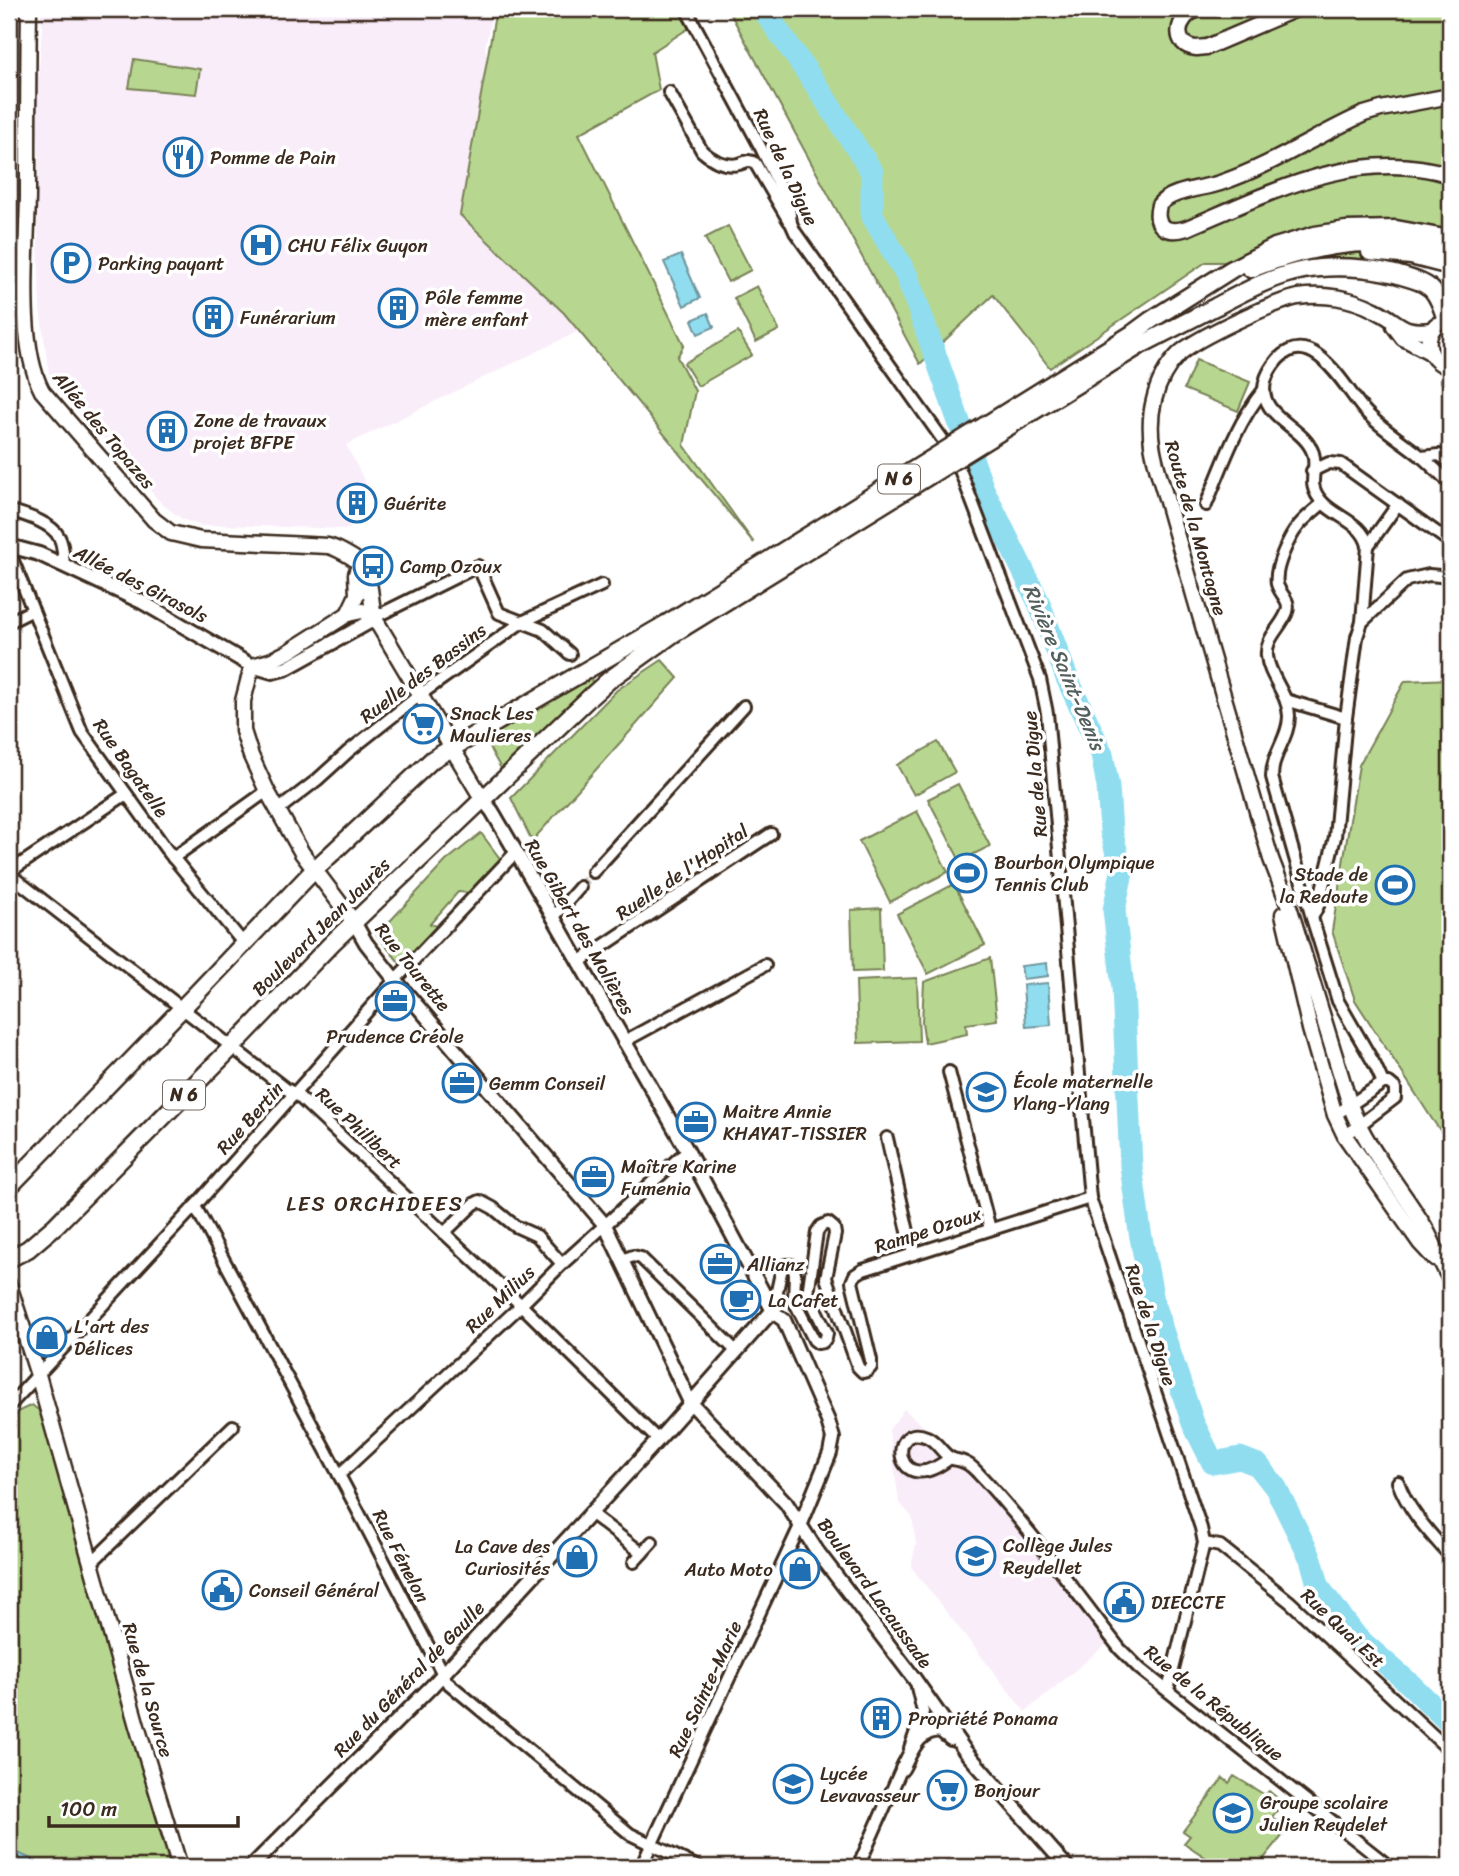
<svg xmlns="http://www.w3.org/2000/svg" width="1459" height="1876" font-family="Sriracha,sans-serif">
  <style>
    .built { fill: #f9edf9 }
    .green { fill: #b7d790; stroke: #798057; stroke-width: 2 }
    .water { fill: #90ddf0; stroke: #6e959c; stroke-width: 2 }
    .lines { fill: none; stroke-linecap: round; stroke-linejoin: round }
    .river { stroke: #90ddf0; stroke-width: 23 }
    .minor-tunnel { stroke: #d8d4d2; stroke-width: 10; stroke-dasharray: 10 5; stroke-linecap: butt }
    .minor-casing { stroke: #3b2a1e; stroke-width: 16 }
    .tertiary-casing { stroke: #3b2a1e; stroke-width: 18 }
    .secondary-casing { stroke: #3b2a1e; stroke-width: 19 }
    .primary-casing { stroke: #3b2a1e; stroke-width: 21 }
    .minor { stroke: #fff; stroke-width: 10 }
    .tertiary { stroke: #fff; stroke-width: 12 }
    .secondary { stroke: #fff; stroke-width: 14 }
    .primary { stroke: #fff; stroke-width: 16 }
    .primary-bridge-casing { stroke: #3b2a1e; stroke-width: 21; stroke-linecap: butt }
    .primary-bridge { stroke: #fff; stroke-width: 16 }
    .labels { text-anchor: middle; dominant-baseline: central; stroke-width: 7; stroke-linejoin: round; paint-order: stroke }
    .shield { fill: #fff; stroke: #766a62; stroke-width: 2 }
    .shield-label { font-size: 18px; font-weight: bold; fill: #3b2a1e }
    .poi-label { font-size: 19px; fill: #3b2a1e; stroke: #fff; text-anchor: start }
    .street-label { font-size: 19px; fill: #3b2a1e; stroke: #fff }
    .water-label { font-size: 21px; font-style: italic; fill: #54605d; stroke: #fff }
    .neighbourhood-label { font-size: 21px; letter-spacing: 2px; fill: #3b2a1e; stroke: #fff }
  </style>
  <rect width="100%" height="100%" fill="#fff"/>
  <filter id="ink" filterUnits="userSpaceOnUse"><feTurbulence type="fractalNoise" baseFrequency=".0143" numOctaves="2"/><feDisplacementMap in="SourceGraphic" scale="14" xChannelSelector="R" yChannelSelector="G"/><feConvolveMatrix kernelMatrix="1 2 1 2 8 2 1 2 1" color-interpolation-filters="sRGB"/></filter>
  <g filter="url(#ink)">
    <g class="built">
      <path d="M41 9H493L485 47 520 228 581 330 346 445 376 503 347 518 350 529 220 525 201 526 182 519 163 505 88 421 62 394 49 374 40 309 37 202 39 158 37 97 42 27Z"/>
      <path d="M904 1409 966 1464 1108 1643 1025 1712 911 1567 916 1544 912 1517 899 1502 889 1430Z"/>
    </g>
    <g class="green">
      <path d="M496 9H678L689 28 652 52 659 90 579 134 684 345 677 357 695 391 684 445 754 543 564 313 460 215Z"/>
      <path d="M728 9H1450V276L1419 261 1206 262 1050 368 993 295 920 364Z"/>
      <path d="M134 59 200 69 196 94 129 88Z"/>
      <path d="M728 226 751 270 728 282 705 238Z"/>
      <path d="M757 286 779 330 756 342 734 298Z"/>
      <path d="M738 332 752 355 698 386 684 363Z"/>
      <path d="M1196 360 1250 382 1238 411 1184 389Z"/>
      <path d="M662 660 678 678 532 841 511 798 617 690Z"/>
      <path d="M591 679 593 684 586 689 583 694 553 722 503 772 484 739Z"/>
      <path d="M1450 679V1144L1432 1119 1355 1000 1332 931 1359 765 1405 681Z"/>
      <path d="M938 742 955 772 914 795 897 765Z"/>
      <path d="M958 784 990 846 960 861 928 799Z"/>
      <path d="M917 811 948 872 890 902 859 841Z"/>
      <path d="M481 833 501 860 469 893 458 892 430 924 440 927 402 966 377 935 446 861Z"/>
      <path d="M954 884 985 945 928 974 897 914Z"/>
      <path d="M881 908 883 971 853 972 851 910Z"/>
      <path d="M990 958 997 1020 966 1024 967 1034 925 1043 922 1022 924 982Z"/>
      <path d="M917 978 919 1041 858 1043 856 981Z"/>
      <path d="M32 1405 42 1413 170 1867H9V1422L21 1410Z"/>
      <path d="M1234 1776 1265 1795 1269 1791 1283 1803 1272 1817 1287 1830 1257 1867H1218L1217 1865 1184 1843 1190 1836 1183 1831 1223 1778 1229 1783Z"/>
    </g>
    <g class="water">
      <path d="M681 255 700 298 684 306 664 262Z"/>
      <path d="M708 313 714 327 698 334 692 320Z"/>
      <path d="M1047 963 1048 976 1023 979 1021 966Z"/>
      <path d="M1048 983 1051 1025 1026 1027 1023 985Z"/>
      <path d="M9 1849 49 1867H9Z"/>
    </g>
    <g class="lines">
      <path class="river" d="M763 9 816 85 872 172V215L907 276 983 489 1039 603 1067 678 1102 754 1108 787 1111 831 1122 872 1114 910 1123 988 1131 1166 1140 1232 1154 1306 1193 1423 1213 1463 1240 1458 1258 1465 1276 1488 1311 1559 1319 1588 1357 1638 1411 1685 1450 1723"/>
      <path class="minor-tunnel" d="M580 887 593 872"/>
      <defs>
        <g id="minor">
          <path d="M686 9 762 150 789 206 791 223 795 232 955 457 1040 679 1047 713 1090 1198 1201 1528 1204 1543 1168 1690"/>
          <path d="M669 92 702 151C712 160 725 167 739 164 746 162 748 159 755 163L789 221"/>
          <path d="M1448 380 1450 383"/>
          <path d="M1422 457 1450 483"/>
          <path d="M1312 471 1329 463 1341 464 1450 542"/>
          <path d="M1323 503C1315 510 1307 516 1299 525 1289 537 1274 568 1277 584 1280 595 1291 600 1287 612 1281 628 1265 638 1267 656 1269 677 1288 693 1289 716 1289 738 1272 753 1272 777L1312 918 1318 906 1335 837 1346 718 1357 637 1362 622 1407 580 1429 575 1450 577"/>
          <path d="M1206 505C1222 467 1236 424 1263 391"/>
          <path d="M9 510C24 515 51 522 59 537 64 546 63 557 64 566"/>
          <path d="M1368 546 1398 504"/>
          <path d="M9 551 82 732 166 849 244 944"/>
          <path d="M375 617 478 566 499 613 543 630 570 654"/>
          <path d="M9 622 33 610"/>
          <path d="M1362 622 1368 546C1363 523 1338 518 1323 503 1304 483 1319 472 1313 453 1303 425 1257 417 1265 382 1267 373 1272 366 1278 359 1313 324 1345 388 1364 410 1381 429 1403 441 1422 457L1439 455 1450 462"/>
          <path d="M1286 700 1346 718"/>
          <path d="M278 810 317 780 349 751 421 694 522 622 602 585"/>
          <path d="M173 858 267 791"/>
          <path d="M9 872 126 794"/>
          <path d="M593 872 744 706"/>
          <path d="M9 874 286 1089 296 1094 520 1304 658 1440"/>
          <path d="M553 918 580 887"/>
          <path d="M1312 918 1338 1001 1375 1065 1383 1083"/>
          <path d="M579 962 771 834"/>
          <path d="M623 1042 765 965"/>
          <path d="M949 1072 990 1229"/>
          <path d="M1335 1115 1383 1083H1389L1395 1088V1098L1345 1136"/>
          <path d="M887 1138 913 1254"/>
          <path d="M195 1206 346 1488 447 1682 630 1834 698 1867"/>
          <path d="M444 1233 474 1204 480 1201 493 1208 515 1226 537 1236 562 1264"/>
          <path d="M622 1260 633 1256 641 1258 736 1351"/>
          <path d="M773 1310 778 1305 777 1291 782 1268 786 1265H791L795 1273 794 1301 814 1340 818 1343 823 1342 826 1338 827 1333 808 1294 817 1232 821 1226 828 1223 834 1228 835 1234 826 1278 858 1367 863 1372 867 1371 871 1367V1360L852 1282 855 1275 863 1270 1090 1198"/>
          <path d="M9 1406 195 1206 395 980 516 852"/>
          <path d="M950 1458C893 1503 887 1420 927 1437 938 1442 942 1454 951 1458 954 1460 958 1460 961 1461 969 1463 973 1468 978 1473 1030 1528 1074 1590 1120 1649L1140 1669 1390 1867"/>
          <path d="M339 1475 514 1312 562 1264 679 1158 688 1152"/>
          <path d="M1398 1482C1408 1511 1431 1534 1450 1556"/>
          <path d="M590 1513 642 1553"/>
          <path d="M1204 1543 1220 1546 1290 1602 1450 1751"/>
          <path d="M634 1562 652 1542"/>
          <path d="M91 1563 233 1426"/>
          <path d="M910 1748 923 1712 917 1687"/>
          <path d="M641 1867 800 1526"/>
          <path d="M858 1867 904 1763"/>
        </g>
        <g id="tertiary">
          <path d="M9 546 39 554 142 602 252 666 272 672 287 668 375 619"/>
          <path d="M483 800 492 811 516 852 688 1152 774 1313 784 1320 828 1421 833 1438 830 1453 800 1526"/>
          <path d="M354 922 366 943 395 980 605 1225 690 1402 786 1503 817 1551 913 1677 965 1751 1067 1867"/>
          <path d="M902 1769C912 1751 917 1731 940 1730L951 1739"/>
          <path d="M251 1867 432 1686 658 1440 773 1310"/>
        </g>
        <g id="secondary">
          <path d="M29 9C28 71 28 133 28 196 27 250 17 344 42 391L154 520 171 533 201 540 328 546C337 548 345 553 353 558 375 574 368 596 375 619L483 800"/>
          <path d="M1198 9C1175 17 1172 46 1196 48 1199 48 1203 47 1207 47L1296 9"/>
          <path d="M1450 96 1381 109 1364 114C1315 136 1271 166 1220 183 1202 189 1171 190 1159 205 1153 228 1168 234 1187 228 1270 193 1358 146 1450 175"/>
          <path d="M1436 325C1422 341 1429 362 1450 367"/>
          <path d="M1394 326 1403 338 1430 352"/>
          <path d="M1432 330C1399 334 1401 322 1375 310 1352 298 1324 293 1298 297 1274 302 1196 338 1179 354 1166 367 1158 383 1154 400 1145 435 1156 465 1166 498 1175 531 1185 563 1194 595 1220 683 1246 771 1271 859L1289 906 1350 1105C1367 1149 1399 1185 1424 1226 1434 1243 1440 1262 1450 1279"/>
          <path d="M348 614 357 595 356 574 360 563"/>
          <path d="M1283 914 1310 1029 1335 1115 1345 1136 1420 1243 1434 1258"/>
          <path d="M354 922 302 853 267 791 251 756 243 731V701L252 666 270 661 288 652 348 614 362 611 374 615"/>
          <path d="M9 1285 38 1375 137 1726 180 1867"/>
        </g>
        <g id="primary">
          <path d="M1370 252 1411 256 1450 266"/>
          <path d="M1251 269C1306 247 1365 236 1423 247 1432 248 1442 250 1450 253"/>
          <path d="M1132 334 1151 320 1232 269 1275 247 1315 235 1346 230 1396 229 1450 239"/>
          <path d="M1139 346C1164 333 1190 320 1215 307 1244 292 1272 276 1304 270 1331 265 1369 267 1395 274 1429 284 1435 284 1446 320"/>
          <path d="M9 1187 194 996 314 870 433 759 666 624"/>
          <path d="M9 1259 28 1249 55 1226 232 1047 332 943 589 698 609 680 673 634"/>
        </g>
      </defs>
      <use href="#minor" class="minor-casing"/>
      <use href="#tertiary" class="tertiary-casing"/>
      <use href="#secondary" class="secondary-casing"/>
      <use href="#primary" class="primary-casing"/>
      <use href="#minor" class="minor"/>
      <use href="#tertiary" class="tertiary"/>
      <use href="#secondary" class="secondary"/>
      <use href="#primary" class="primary"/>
      <defs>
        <g id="primary-bridge">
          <path d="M666 624 1132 334"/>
          <path d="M673 634 1139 346"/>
        </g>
      </defs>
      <use href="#primary-bridge" class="primary-bridge-casing"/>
      <use href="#primary-bridge" class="primary-bridge"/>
    </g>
  </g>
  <defs>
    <symbol id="restaurant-ring" viewBox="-11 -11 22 22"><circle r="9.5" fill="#fff" stroke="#1f6fb2" stroke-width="1.5"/><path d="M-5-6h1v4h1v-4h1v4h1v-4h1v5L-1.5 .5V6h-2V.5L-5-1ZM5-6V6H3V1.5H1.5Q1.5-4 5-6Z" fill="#1f6fb2"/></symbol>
    <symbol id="hospital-ring" viewBox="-11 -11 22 22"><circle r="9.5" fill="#fff" stroke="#1f6fb2" stroke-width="1.5"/><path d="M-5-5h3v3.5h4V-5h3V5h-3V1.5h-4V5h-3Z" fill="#1f6fb2"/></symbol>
    <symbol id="parking-ring" viewBox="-11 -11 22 22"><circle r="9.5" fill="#fff" stroke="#1f6fb2" stroke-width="1.5"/><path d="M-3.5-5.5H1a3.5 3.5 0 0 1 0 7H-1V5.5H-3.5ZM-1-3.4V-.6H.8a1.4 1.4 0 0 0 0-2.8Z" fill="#1f6fb2"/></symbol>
    <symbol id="building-ring" viewBox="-11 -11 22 22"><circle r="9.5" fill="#fff" stroke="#1f6fb2" stroke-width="1.5"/><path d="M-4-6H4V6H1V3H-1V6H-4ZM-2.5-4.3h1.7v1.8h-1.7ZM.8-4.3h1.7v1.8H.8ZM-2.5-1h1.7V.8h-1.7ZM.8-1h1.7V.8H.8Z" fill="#1f6fb2"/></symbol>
    <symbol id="bus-ring" viewBox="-11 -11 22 22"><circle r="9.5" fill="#fff" stroke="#1f6fb2" stroke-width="1.5"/><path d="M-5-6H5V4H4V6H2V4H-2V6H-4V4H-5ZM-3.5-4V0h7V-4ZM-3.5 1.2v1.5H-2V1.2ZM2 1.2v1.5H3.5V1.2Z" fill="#1f6fb2"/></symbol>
    <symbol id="supermarket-ring" viewBox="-11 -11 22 22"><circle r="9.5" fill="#fff" stroke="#1f6fb2" stroke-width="1.5"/><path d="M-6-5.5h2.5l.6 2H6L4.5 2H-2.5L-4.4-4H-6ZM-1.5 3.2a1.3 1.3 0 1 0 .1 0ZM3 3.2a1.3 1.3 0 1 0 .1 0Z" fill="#1f6fb2"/></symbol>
    <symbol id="stadium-ring" viewBox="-11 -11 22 22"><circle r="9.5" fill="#fff" stroke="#1f6fb2" stroke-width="1.5"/><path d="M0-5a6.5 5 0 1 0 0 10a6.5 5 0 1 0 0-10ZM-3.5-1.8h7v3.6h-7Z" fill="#1f6fb2"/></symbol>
    <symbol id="office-ring" viewBox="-11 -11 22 22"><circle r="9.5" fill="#fff" stroke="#1f6fb2" stroke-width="1.5"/><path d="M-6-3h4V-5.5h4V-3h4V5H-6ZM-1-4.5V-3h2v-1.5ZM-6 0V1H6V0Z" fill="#1f6fb2"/></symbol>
    <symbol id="school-ring" viewBox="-11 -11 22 22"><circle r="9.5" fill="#fff" stroke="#1f6fb2" stroke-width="1.5"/><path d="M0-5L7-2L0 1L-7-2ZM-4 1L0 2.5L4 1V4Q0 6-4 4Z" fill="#1f6fb2"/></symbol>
    <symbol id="cafe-ring" viewBox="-11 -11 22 22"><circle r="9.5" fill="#fff" stroke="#1f6fb2" stroke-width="1.5"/><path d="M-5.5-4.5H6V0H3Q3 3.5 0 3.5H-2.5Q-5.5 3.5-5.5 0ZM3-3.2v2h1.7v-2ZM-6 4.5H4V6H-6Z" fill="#1f6fb2"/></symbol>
    <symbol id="shop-ring" viewBox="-11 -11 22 22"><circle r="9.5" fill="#fff" stroke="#1f6fb2" stroke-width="1.5"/><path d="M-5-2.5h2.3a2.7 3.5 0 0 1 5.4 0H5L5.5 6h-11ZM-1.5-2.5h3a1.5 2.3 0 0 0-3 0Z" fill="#1f6fb2"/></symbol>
    <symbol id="civic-ring" viewBox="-11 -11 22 22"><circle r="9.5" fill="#fff" stroke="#1f6fb2" stroke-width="1.5"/><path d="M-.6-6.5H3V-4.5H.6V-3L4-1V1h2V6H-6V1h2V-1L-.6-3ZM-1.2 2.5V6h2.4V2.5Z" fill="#1f6fb2"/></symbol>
  </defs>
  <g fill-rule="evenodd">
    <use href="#restaurant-ring" x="161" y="135" width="44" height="44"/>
    <use href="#hospital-ring" x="239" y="223" width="44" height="44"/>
    <use href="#parking-ring" x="49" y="241" width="44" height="44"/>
    <use href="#building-ring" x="376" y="286" width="44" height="44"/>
    <use href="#building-ring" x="191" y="295" width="44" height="44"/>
    <use href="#building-ring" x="145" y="409" width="44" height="44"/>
    <use href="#building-ring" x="335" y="481" width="44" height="44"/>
    <use href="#bus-ring" x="351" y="544" width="44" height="44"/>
    <use href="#supermarket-ring" x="401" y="702" width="44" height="44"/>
    <use href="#stadium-ring" x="945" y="851" width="44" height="44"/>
    <use href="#stadium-ring" x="1373" y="863" width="44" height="44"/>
    <use href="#office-ring" x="373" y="979" width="44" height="44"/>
    <use href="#office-ring" x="440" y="1061" width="44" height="44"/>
    <use href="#school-ring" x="964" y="1070" width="44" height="44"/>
    <use href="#office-ring" x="674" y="1100" width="44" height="44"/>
    <use href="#office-ring" x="572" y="1155" width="44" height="44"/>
    <use href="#office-ring" x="698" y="1242" width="44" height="44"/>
    <use href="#cafe-ring" x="719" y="1278" width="44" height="44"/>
    <use href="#shop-ring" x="25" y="1315" width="44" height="44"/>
    <use href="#school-ring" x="954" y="1534" width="44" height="44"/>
    <use href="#shop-ring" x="555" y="1535" width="44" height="44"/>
    <use href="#shop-ring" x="778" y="1547" width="44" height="44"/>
    <use href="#civic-ring" x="200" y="1568" width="44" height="44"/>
    <use href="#civic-ring" x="1102" y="1580" width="44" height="44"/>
    <use href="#building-ring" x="859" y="1696" width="44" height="44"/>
    <use href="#school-ring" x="771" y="1762" width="44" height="44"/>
    <use href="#supermarket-ring" x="925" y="1768" width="44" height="44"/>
    <use href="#school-ring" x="1211" y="1791" width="44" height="44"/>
  </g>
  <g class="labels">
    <g class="shield">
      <rect x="878" y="464.5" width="42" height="29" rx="5"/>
      <rect x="163" y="1080.5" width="42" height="29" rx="5"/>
    </g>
    <g class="shield-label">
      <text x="899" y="479">N 6</text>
      <text x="184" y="1095">N 6</text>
    </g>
    <g class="poi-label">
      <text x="210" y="157">Pomme de Pain</text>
      <text x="288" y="245">CHU Félix Guyon</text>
      <text x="98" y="263">Parking payant</text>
      <text x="425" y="297">Pôle femme<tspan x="425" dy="22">mère enfant</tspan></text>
      <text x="240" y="317">Funérarium</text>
      <text x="194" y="420">Zone de travaux<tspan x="194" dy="22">projet BFPE</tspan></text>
      <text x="384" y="503">Guérite</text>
      <text x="400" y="566">Camp Ozoux</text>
      <text x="450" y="713">Snack Les<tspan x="450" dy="22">Maulieres</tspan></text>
      <text x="994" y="862">Bourbon Olympique<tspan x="994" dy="22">Tennis Club</tspan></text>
      <text x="1368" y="874" text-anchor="end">Stade de<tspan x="1368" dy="22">la Redoute</tspan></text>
      <text x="395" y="1036" text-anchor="middle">Prudence Créole</text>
      <text x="1013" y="1081">École maternelle<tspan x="1013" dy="22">Ylang-Ylang</tspan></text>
      <text x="489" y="1083">Gemm Conseil</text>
      <text x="723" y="1111">Maitre Annie<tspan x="723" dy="22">KHAYAT-TISSIER</tspan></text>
      <text x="621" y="1166">Maître Karine<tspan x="621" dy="22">Fumenia</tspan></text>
      <text x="747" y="1264">Allianz</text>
      <text x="768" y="1300">La Cafet</text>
      <text x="74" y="1326">L'art des<tspan x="74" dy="22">Délices</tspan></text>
      <text x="1003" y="1545">Collège Jules<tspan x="1003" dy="22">Reydellet</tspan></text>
      <text x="550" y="1546" text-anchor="end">La Cave des<tspan x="550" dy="22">Curiosités</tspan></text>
      <text x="773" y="1569" text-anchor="end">Auto Moto</text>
      <text x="249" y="1590">Conseil Général</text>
      <text x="1151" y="1602">DIECCTE</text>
      <text x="908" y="1718">Propriété Ponama</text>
      <text x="820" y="1773">Lycée<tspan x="820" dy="22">Levavasseur</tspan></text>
      <text x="974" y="1790">Bonjour</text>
      <text x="1260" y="1802">Groupe scolaire<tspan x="1260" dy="22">Julien Reydelet</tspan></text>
    </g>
    <g class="street-label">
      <text transform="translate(786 167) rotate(65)">Rue de la Digue</text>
      <text transform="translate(104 430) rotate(50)">Allée des Topazes</text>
      <text transform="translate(1196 528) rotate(74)">Route de la Montagne</text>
      <text transform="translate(141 584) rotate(27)">Allée des Girasols</text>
      <text transform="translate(423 673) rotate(-37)">Ruelle des Bassins</text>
      <text transform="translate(131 768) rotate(55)">Rue Bagatelle</text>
      <text transform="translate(1035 774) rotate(-95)">Rue de la Digue</text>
      <text transform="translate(682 872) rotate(-34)">Ruelle de l'Hopital</text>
      <text transform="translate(321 927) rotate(-45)">Boulevard Jean Jaurès</text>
      <text transform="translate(580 927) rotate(60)">Rue Gibert des Molières</text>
      <text transform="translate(413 967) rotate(51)">Rue Tourette</text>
      <text transform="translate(250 1118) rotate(-48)">Rue Bertin</text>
      <text transform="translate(359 1128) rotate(43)">Rue Philibert</text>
      <text transform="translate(928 1230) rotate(-18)">Rampe Ozoux</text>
      <text transform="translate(500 1299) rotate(-44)">Rue Milius</text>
      <text transform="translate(1151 1325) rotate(72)">Rue de la Digue</text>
      <text transform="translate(401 1556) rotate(63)">Rue Fénelon</text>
      <text transform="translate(875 1593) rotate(54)">Boulevard Lacaussade</text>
      <text transform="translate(1343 1628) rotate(43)">Rue Quai Est</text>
      <text transform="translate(409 1679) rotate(-46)">Rue du Général de Gaulle</text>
      <text transform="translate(705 1689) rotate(-65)">Rue Sainte-Marie</text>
      <text transform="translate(148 1690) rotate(74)">Rue de la Source</text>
      <text transform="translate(1214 1703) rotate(39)">Rue de la République</text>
    </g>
    <g class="water-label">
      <text transform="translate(1064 667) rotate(67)">Rivière Saint-Denis</text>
    </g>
    <g class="neighbourhood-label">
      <text x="375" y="1204">LES ORCHIDEES</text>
    </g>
  </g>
  <rect width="1459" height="1876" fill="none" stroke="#fff" stroke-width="35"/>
  <rect x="18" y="18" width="1424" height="1841" fill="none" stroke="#3b2a1e" stroke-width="2.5" filter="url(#ink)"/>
  <path d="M49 1816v10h189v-10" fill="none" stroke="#3b2a1e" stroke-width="3.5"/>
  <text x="60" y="1816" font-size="21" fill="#3b2a1e" stroke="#ffffff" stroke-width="5" paint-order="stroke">100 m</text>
</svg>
